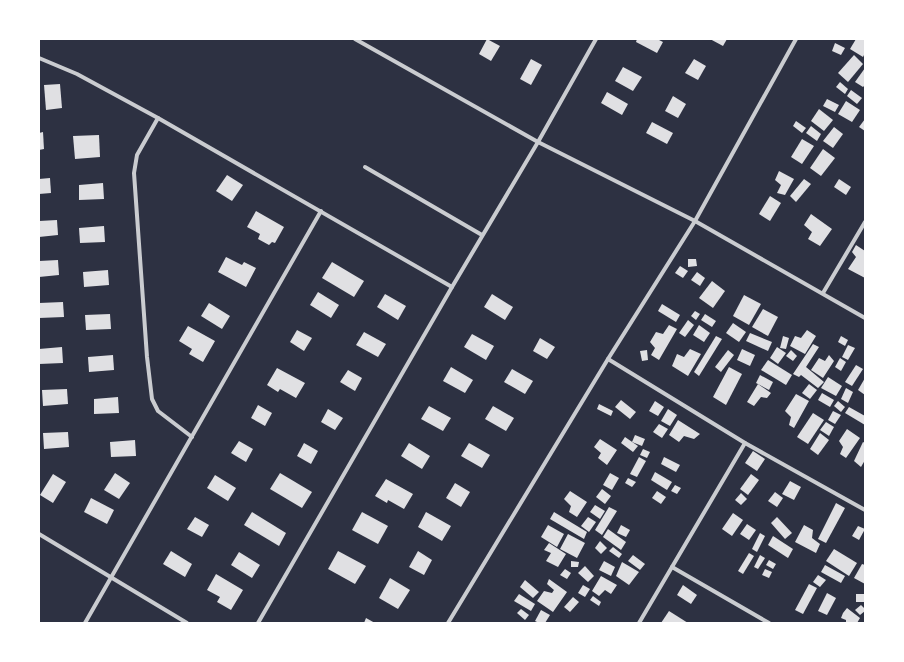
<svg xmlns="http://www.w3.org/2000/svg" width="904" height="662" font-family="Jost,sans-serif">
  <style>
    .building { fill: #e0e0e3 }
    .lines { fill: none; stroke-linecap: round; stroke-linejoin: round }
    .minor { stroke: #caccd0; stroke-width: 4 }
  </style>
  <rect width="100%" height="100%" fill="#2d3142"/>
  <g class="building">
    <path d="M487 39 500 46 491 61 479 54Z"/>
    <path d="M637 39H657L663 42 657 53 636 42Z"/>
    <path d="M710 39H727L723 46Z"/>
    <path d="M856 39H865V53L863 57 850 49Z"/>
    <path d="M835 43 845 48 841 55 832 51Z"/>
    <path d="M854 55 863 64 848 82 838 73Z"/>
    <path d="M531 59 542 65 531 85 520 79Z"/>
    <path d="M694 59 706 66 698 80 685 73Z"/>
    <path d="M623 67 642 77 633 91 615 81Z"/>
    <path d="M865 68V85L863 87 855 82Z"/>
    <path d="M840 82 848 89 845 94 836 87Z"/>
    <path d="M60 84 62 108 46 110 44 85Z"/>
    <path d="M851 90 862 98 857 104 847 96Z"/>
    <path d="M607 92 628 104 622 115 601 103Z"/>
    <path d="M673 96 686 104 678 118 665 111Z"/>
    <path d="M827 99 839 105 835 112 823 106Z"/>
    <path d="M846 101 860 110 852 122 838 114Z"/>
    <path d="M819 109 833 120 824 131 811 121Z"/>
    <path d="M865 119V131L859 127Z"/>
    <path d="M796 121 806 128 802 133 793 126Z"/>
    <path d="M652 122 673 133 667 144 646 133Z"/>
    <path d="M811 126 821 134 817 141 806 133Z"/>
    <path d="M834 127 843 134 833 148 823 141Z"/>
    <path d="M43 132 44 149 39 150V133Z"/>
    <path d="M99 135 100 157 75 159 73 136Z"/>
    <path d="M802 139 814 146 802 164 791 157Z"/>
    <path d="M823 149 835 158 821 176 810 168Z"/>
    <path d="M779 171 794 179 785 195 777 193 781 185 775 180Z"/>
    <path d="M227 175 243 185 232 201 216 191Z"/>
    <path d="M50 178 51 193 39 194V179Z"/>
    <path d="M804 179 811 184 796 202 790 196Z"/>
    <path d="M839 179 851 187 846 195 834 187Z"/>
    <path d="M103 183 104 199 79 200V185Z"/>
    <path d="M770 196 781 203 770 221 759 214Z"/>
    <path d="M256 211 284 227 275 243 272 242 269 245 258 239 260 234 247 227Z"/>
    <path d="M811 214 832 229 820 246 808 239 812 232 804 225Z"/>
    <path d="M57 220 58 235 39 237V221Z"/>
    <path d="M104 226 105 242 80 243 79 228Z"/>
    <path d="M856 245 865 251V278L848 269 856 257 852 252Z"/>
    <path d="M226 257 242 265 244 262 256 268 246 287 218 272Z"/>
    <path d="M688 259H696L697 266 688 267Z"/>
    <path d="M58 260 59 275 39 277V261Z"/>
    <path d="M332 262 364 281 354 297 322 278Z"/>
    <path d="M680 266 688 271 683 278 675 273Z"/>
    <path d="M108 270 109 285 84 287 83 272Z"/>
    <path d="M697 272 705 278 700 286 691 280Z"/>
    <path d="M712 281 725 291 713 308 699 298Z"/>
    <path d="M318 292 339 305 331 318 310 305Z"/>
    <path d="M385 294 406 306 398 320 377 307Z"/>
    <path d="M492 294 513 307 505 320 484 307Z"/>
    <path d="M744 295 761 304 749 325 733 316Z"/>
    <path d="M63 302 64 317 39 318V303Z"/>
    <path d="M209 303 230 316 222 329 201 316Z"/>
    <path d="M662 304 680 315 676 322 658 311Z"/>
    <path d="M763 309 778 317 768 336 752 327Z"/>
    <path d="M695 311 700 314 696 320 691 316Z"/>
    <path d="M110 314 111 329 86 330 85 315Z"/>
    <path d="M705 314 716 321 712 327 701 320Z"/>
    <path d="M688 320 694 325 685 337 679 333Z"/>
    <path d="M733 323 746 332 739 342 726 333Z"/>
    <path d="M669 325 677 329 659 360 651 355 655 348 650 342 656 332 663 334Z"/>
    <path d="M699 325 710 333 704 342 693 335Z"/>
    <path d="M188 326 215 341 203 362 189 354 192 349 179 341Z"/>
    <path d="M297 330 312 338 304 351 290 342Z"/>
    <path d="M807 330 816 336 805 354 790 346 795 336 801 338Z"/>
    <path d="M364 332 386 344 378 357 356 345Z"/>
    <path d="M750 333 772 342 768 351 746 341Z"/>
    <path d="M472 334 494 346 486 360 464 347Z"/>
    <path d="M716 336 722 339 699 376 694 372Z"/>
    <path d="M783 336 789 338 786 349 780 348Z"/>
    <path d="M841 336 848 340 845 346 838 342Z"/>
    <path d="M540 338 555 347 547 359 533 351Z"/>
    <path d="M813 344 819 347 806 367 824 382 818 388 801 375 799 377 793 374Z"/>
    <path d="M848 345 855 348 848 360 842 357Z"/>
    <path d="M62 347 63 363 39 364V349Z"/>
    <path d="M777 347 786 353 778 364 770 358Z"/>
    <path d="M690 349 701 354 688 376 672 366 677 354 684 357Z"/>
    <path d="M742 349 755 355 750 366 737 360Z"/>
    <path d="M647 350 648 360 642 361 640 351Z"/>
    <path d="M728 350 734 355 721 372 715 367Z"/>
    <path d="M791 350 797 356 793 361 786 356Z"/>
    <path d="M113 355 114 370 89 372 88 357Z"/>
    <path d="M829 355 834 361 823 378 811 370 819 358 825 361Z"/>
    <path d="M840 358 846 362 841 371 835 367Z"/>
    <path d="M768 360 792 375 786 385 761 370Z"/>
    <path d="M856 365 863 369 852 386 845 382Z"/>
    <path d="M451 367 473 380 465 393 443 381Z"/>
    <path d="M729 367 742 374 726 405 713 397Z"/>
    <path d="M277 368 305 383 296 398 280 389 278 392 267 385Z"/>
    <path d="M512 369 533 381 525 394 504 382Z"/>
    <path d="M348 370 362 378 355 391 340 382Z"/>
    <path d="M760 375 773 382 769 390 756 383Z"/>
    <path d="M828 377 842 386 836 396 821 388Z"/>
    <path d="M865 378V395L858 390Z"/>
    <path d="M758 384 771 393 767 398 761 397 754 406 747 402Z"/>
    <path d="M809 384 817 390 810 399 802 393Z"/>
    <path d="M846 388 853 392 848 403 841 399Z"/>
    <path d="M67 389 68 404 43 406 42 390Z"/>
    <path d="M822 393 834 400 830 407 818 400Z"/>
    <path d="M796 394 809 401 794 428 789 425 791 417 785 411Z"/>
    <path d="M118 397 119 413 94 414V399Z"/>
    <path d="M621 400 636 412 630 419 615 407Z"/>
    <path d="M655 401 664 407 658 416 649 411Z"/>
    <path d="M838 401 845 407 841 412 834 406Z"/>
    <path d="M599 404 613 411 611 416 597 409Z"/>
    <path d="M258 405 272 413 265 426 251 418Z"/>
    <path d="M429 406 451 418 443 431 421 419Z"/>
    <path d="M493 406 514 418 506 431 485 419Z"/>
    <path d="M849 407 865 416V425L845 413Z"/>
    <path d="M328 409 343 418 335 430 321 422Z"/>
    <path d="M668 409 677 415 670 426 661 421Z"/>
    <path d="M833 411 841 415 835 424 828 420Z"/>
    <path d="M813 413 824 420 808 444 797 437Z"/>
    <path d="M678 420 700 434 694 439 684 436 679 442 669 435Z"/>
    <path d="M826 422 834 427 829 436 820 430Z"/>
    <path d="M659 424 668 429 662 438 653 432Z"/>
    <path d="M847 429 860 438 846 458 840 454 843 447 839 441Z"/>
    <path d="M68 432 69 447 44 449 43 433Z"/>
    <path d="M820 433 829 440 818 455 810 449Z"/>
    <path d="M635 435 645 439 642 446 632 442Z"/>
    <path d="M625 437 638 446 633 452 621 443Z"/>
    <path d="M600 439 617 450 607 465 598 458 601 453 594 447Z"/>
    <path d="M135 440 136 456 111 457 110 442Z"/>
    <path d="M239 441 253 449 246 462 231 453Z"/>
    <path d="M863 442 865 443V460L861 467 854 461Z"/>
    <path d="M304 443 318 451 311 464 297 456Z"/>
    <path d="M409 443 430 456 422 469 401 456Z"/>
    <path d="M469 443 490 455 482 468 461 456Z"/>
    <path d="M643 449 650 452 647 458 640 455Z"/>
    <path d="M753 451 765 459 757 471 745 463Z"/>
    <path d="M639 457 646 461 637 477 630 474Z"/>
    <path d="M664 457 680 465 676 472 661 464Z"/>
    <path d="M655 472 672 482 667 490 651 480Z"/>
    <path d="M115 473 130 483 119 499 104 490Z"/>
    <path d="M280 473 312 492 302 508 270 489Z"/>
    <path d="M610 473 619 478 612 490 603 485Z"/>
    <path d="M53 474 66 482 53 503 40 495Z"/>
    <path d="M751 474 759 480 748 495 740 489Z"/>
    <path d="M215 475 236 488 228 501 207 488Z"/>
    <path d="M628 478 636 482 632 487 625 483Z"/>
    <path d="M386 479 413 494 404 509 388 500 387 503 375 496Z"/>
    <path d="M790 481 801 487 794 500 782 494Z"/>
    <path d="M455 483 470 492 461 507 446 498Z"/>
    <path d="M675 485 681 488 677 494 671 491Z"/>
    <path d="M602 489 611 496 605 504 596 497Z"/>
    <path d="M570 491 587 502 577 517 569 512 571 506 564 499Z"/>
    <path d="M657 491 666 497 661 504 652 498Z"/>
    <path d="M775 492 783 498 777 507 768 501Z"/>
    <path d="M741 493 747 499 741 505 735 500Z"/>
    <path d="M91 498 114 510 107 524 84 512Z"/>
    <path d="M836 503 845 508 826 543 818 539Z"/>
    <path d="M595 505 605 511 600 519 590 512Z"/>
    <path d="M609 507 617 511 602 535 595 530Z"/>
    <path d="M252 512 286 533 279 546 244 525Z"/>
    <path d="M362 512 388 526 378 544 352 530Z"/>
    <path d="M426 512 451 526 442 541 418 527Z"/>
    <path d="M554 512 587 532 584 539 550 519Z"/>
    <path d="M733 513 743 520 732 536 722 529Z"/>
    <path d="M195 517 209 525 202 537 187 529Z"/>
    <path d="M588 517 596 522 589 532 581 526Z"/>
    <path d="M777 517 792 533 785 539 771 523Z"/>
    <path d="M747 524 756 530 749 540 740 534Z"/>
    <path d="M548 525 564 534 557 547 541 537Z"/>
    <path d="M621 525 630 530 626 537 617 533Z"/>
    <path d="M804 525 813 530 812 538 820 544 816 553 795 542Z"/>
    <path d="M858 526 865 529 859 540 852 536Z"/>
    <path d="M608 529 626 542 621 550 603 537Z"/>
    <path d="M760 533 765 536 757 552 752 549Z"/>
    <path d="M568 534 585 543 577 558 560 549Z"/>
    <path d="M773 536 793 549 788 558 768 545Z"/>
    <path d="M600 541 607 548 601 554 595 548Z"/>
    <path d="M549 543 566 554 558 567 546 561 551 553 544 550Z"/>
    <path d="M613 547 622 554 619 558 609 551Z"/>
    <path d="M834 549 857 563 849 576 826 561Z"/>
    <path d="M171 551 192 564 185 577 163 564Z"/>
    <path d="M338 551 366 566 355 584 328 569Z"/>
    <path d="M418 551 432 560 424 575 409 567Z"/>
    <path d="M239 552 260 565 252 578 231 565Z"/>
    <path d="M749 553 754 556 743 574 738 571Z"/>
    <path d="M633 555 645 564 640 570 628 561Z"/>
    <path d="M760 555 765 558 758 569 754 567Z"/>
    <path d="M769 560 776 564 773 569 766 565Z"/>
    <path d="M571 561 579 562 578 567H571Z"/>
    <path d="M604 561 615 567 611 576 599 570Z"/>
    <path d="M622 562 639 572 629 585 616 576Z"/>
    <path d="M862 564 865 565V584L854 578Z"/>
    <path d="M825 565 845 576 841 583 821 572Z"/>
    <path d="M585 566 594 576 588 582 578 573Z"/>
    <path d="M565 569 571 573 567 579 560 575Z"/>
    <path d="M765 569 772 572 769 578 762 575Z"/>
    <path d="M216 574 243 590 231 610 217 602 220 597 207 590Z"/>
    <path d="M818 575 826 580 820 587 813 582Z"/>
    <path d="M601 576 617 585 611 594 605 590 599 596 592 591Z"/>
    <path d="M390 578 410 590 398 609 379 598Z"/>
    <path d="M549 579 567 592 553 612 537 601 544 591 552 593 554 590 547 584Z"/>
    <path d="M525 580 539 592 533 598 520 587Z"/>
    <path d="M809 584 817 588 803 614 795 610Z"/>
    <path d="M583 585 590 589 585 597 578 593Z"/>
    <path d="M683 585 697 595 691 604 677 595Z"/>
    <path d="M827 593 836 598 827 615 818 611Z"/>
    <path d="M519 594 535 604 531 611 514 601Z"/>
    <rect x="856" y="594" width="9" height="8"/>
    <path d="M593 596 601 602 599 606 590 600Z"/>
    <path d="M573 597 579 602 570 612 564 607Z"/>
    <path d="M861 605 865 609V611L860 615 855 610Z"/>
    <path d="M847 608 860 618 857 623H846V620L841 618 843 613Z"/>
    <path d="M521 609 529 615 525 620 517 613Z"/>
    <path d="M541 610 550 615 545 623H539L535 621Z"/>
    <path d="M669 611 688 623H661Z"/>
    <path d="M366 618 375 623H364Z"/>
  </g>
  <g class="lines">
    <g class="minor">
      <path d="M355 39 538 142 695 221 865 318"/>
      <path d="M39 58 77 74 158 118 452 287"/>
      <path d="M158 118 137 155 134 173 147 357 152 399 158 411 192 437"/>
      <path d="M365 167 482 235"/>
      <path d="M823 293 865 222"/>
      <path d="M608 359 745 443 865 510"/>
      <path d="M39 534 187 623"/>
      <path d="M672 567 769 623"/>
      <path d="M85 623 321 211"/>
      <path d="M258 623 452 287 538 142 596 39"/>
      <path d="M448 623 608 359 695 221 796 39"/>
      <path d="M639 623 745 443"/>
    </g>
  </g>
  <rect width="904" height="662" fill="none" stroke="#ffffff" stroke-width="80"/>
</svg>
